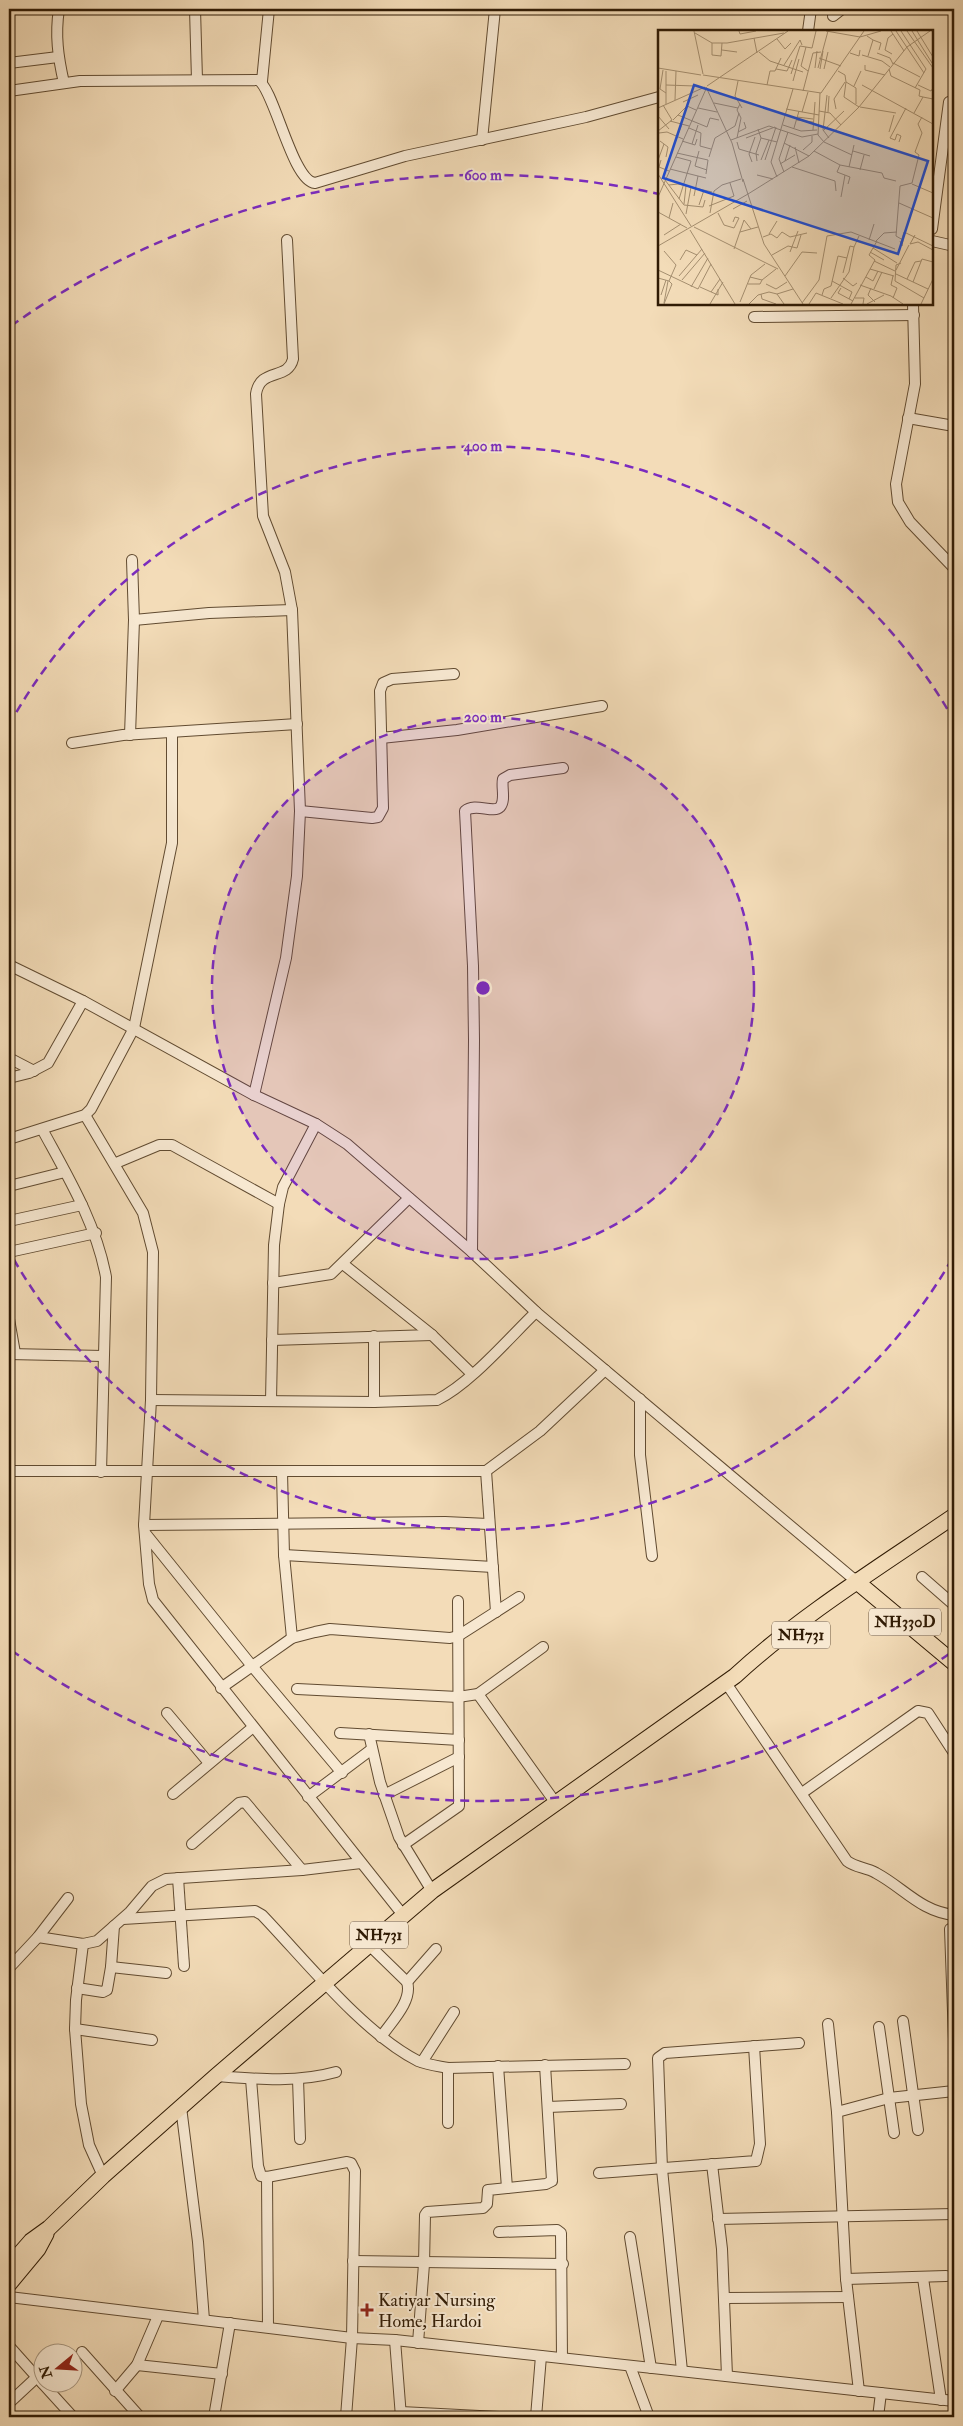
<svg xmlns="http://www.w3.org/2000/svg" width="963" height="2426" font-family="'IM FELL Double Pica',serif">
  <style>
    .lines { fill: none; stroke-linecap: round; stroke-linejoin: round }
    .minor-casing { stroke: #614b31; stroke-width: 12 }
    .highway-casing { stroke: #301b04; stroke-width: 17 }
    .minor { stroke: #f7e8d1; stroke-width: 10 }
    .highway { stroke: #f3dcb8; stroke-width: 15 }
    .ring { fill: none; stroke: #7b2cbf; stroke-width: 2.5; stroke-dasharray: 9 6 }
    .poi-dot { fill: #8f2418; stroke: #f7e8d1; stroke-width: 2 }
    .labels { text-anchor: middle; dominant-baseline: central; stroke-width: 4; stroke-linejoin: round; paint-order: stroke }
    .shield { fill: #f7e8d1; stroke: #6c5842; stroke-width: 1 }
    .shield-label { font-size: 16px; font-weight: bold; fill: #301b04 }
    .poi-label { font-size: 18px; fill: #301b04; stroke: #f7e8d1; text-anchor: start }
    .inset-road { fill: none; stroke: #a58f70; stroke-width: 1 }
    .view { fill: #1d4ed8; fill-opacity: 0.15; stroke: #1d4ed8; stroke-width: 2.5 }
    .inset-edge { fill: none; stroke: #301b04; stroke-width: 2.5 }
    .centre { fill: #7b2cbf; stroke: #f7e8d1; stroke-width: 2.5 }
    .ring-label { font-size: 15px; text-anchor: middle; font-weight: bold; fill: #7b2cbf; stroke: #f7e8d1; stroke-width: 4; stroke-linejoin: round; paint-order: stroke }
  </style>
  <rect width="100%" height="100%" fill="#f3dcb8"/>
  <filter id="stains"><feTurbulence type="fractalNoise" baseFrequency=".004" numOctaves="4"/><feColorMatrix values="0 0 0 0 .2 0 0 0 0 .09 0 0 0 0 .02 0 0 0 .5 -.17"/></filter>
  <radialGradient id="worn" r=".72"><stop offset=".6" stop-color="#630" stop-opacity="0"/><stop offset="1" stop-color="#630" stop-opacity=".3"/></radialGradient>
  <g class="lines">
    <defs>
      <g id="minor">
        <path d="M59 9C55 35 58 57 64 83"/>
        <path d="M195 9 197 80"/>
        <path d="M833 16 842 9"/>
        <path d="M808 31 811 9"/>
        <path d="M9 63 58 57"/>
        <path d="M262 81 269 9"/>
        <path d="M9 91 80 81 258 80C274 88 292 181 315 183L405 156 586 117 659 97"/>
        <path d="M482 140 495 9"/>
        <path d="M932 229 949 102"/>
        <path d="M932 241 954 246"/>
        <path d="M913 304 915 384 896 484 898 502 910 522 954 568"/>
        <path d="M754 317 914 315"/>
        <path d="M908 418 954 426"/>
        <path d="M134 620 209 613 292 610"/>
        <path d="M130 735 134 620 132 560"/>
        <path d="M381 738 457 730 602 706"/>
        <path d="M72 743 123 735 297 724"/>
        <path d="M300 811 372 818 378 817 383 808 380 691 383 683 392 679 454 674"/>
        <path d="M9 965 83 1001 254 1095 316 1124 347 1144 472 1252 536 1312 856 1581"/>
        <path d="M9 1058 34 1071"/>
        <path d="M9 1078 29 1073 48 1063 83 1001"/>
        <path d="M254 1095 286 958 297 876 300 811 292 610 285 572 263 516 256 394C260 367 288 381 293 359L287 240"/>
        <path d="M85 1115 143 1213 153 1252 151 1400 144 1525 149 1584 153 1600 403 1915"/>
        <path d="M42 1129C68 1177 96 1223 106 1277L101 1472"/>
        <path d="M9 1139 85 1115 91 1109 134 1028 172 843V733"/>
        <path d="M116 1163 159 1145H172L279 1204"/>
        <path d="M9 1186 65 1172"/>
        <path d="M9 1221 82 1205"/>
        <path d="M9 1252 96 1233"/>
        <path d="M472 1252 474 1040 473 966 465 811C475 802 493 814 500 807 506 800 501 787 503 779L510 775 563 768"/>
        <path d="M343 1264 432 1335 472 1374"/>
        <path d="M273 1283 331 1274 409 1198"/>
        <path d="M9 1319 15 1353"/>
        <path d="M272 1340 432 1335"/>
        <path d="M9 1354 103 1356"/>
        <path d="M640 1399V1455L652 1556"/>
        <path d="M151 1400 374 1402 437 1400C471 1383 508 1339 536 1312"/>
        <path d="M271 1401 274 1245 279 1204 283 1187 316 1124"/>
        <path d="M374 1402V1336"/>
        <path d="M9 1471H486L540 1431 605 1370"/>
        <path d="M486 1471 496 1612"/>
        <path d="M282 1472 284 1555 292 1638"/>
        <path d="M144 1525 445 1522 488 1524"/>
        <path d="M145 1533 252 1666 342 1773"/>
        <path d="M284 1555 493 1567"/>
        <path d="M922 1577 954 1605"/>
        <path d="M726 1683 847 1861C856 1868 866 1867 876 1873 904 1888 920 1911 954 1915"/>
        <path d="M221 1688 292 1638 315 1632 330 1629 450 1638 458 1636 519 1597"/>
        <path d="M297 1689 458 1697 478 1694 543 1647"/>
        <path d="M478 1694 555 1802"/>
        <path d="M167 1713 209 1763"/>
        <path d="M340 1733 459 1740"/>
        <path d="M369 1734 380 1782 399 1837 432 1891"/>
        <path d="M802 1793 918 1711 928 1713 954 1753"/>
        <path d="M173 1794 252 1728"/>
        <path d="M384 1795 459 1757"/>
        <path d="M308 1797 372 1749"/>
        <path d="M192 1844 239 1803 245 1802 302 1870"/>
        <path d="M403 1845 459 1806 458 1601"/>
        <path d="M178 1878 184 1966"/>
        <path d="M123 1919 255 1911 262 1915C306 1961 363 2033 418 2061 428 2065 438 2066 448 2068L625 2064"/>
        <path d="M950 1929 954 2039"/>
        <path d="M38 1937 83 1944 97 1941 130 1912 152 1886 166 1879 302 1870 361 1863"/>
        <path d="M83 1944 76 2000 75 2029 81 2104 89 2145 103 2176"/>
        <path d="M368 1944 407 1982C413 2001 391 2022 381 2037"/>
        <path d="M111 1967 166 1973"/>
        <path d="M9 1968 38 1937 68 1898"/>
        <path d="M407 1982 436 1949"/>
        <path d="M77 1988 103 1992 107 1990 111 1967 114 1926"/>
        <path d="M903 2021 918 2130"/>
        <path d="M828 2024 837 2112 846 2279 859 2391"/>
        <path d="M879 2027 894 2133"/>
        <path d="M75 2029 152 2040"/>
        <path d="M422 2062 454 2012"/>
        <path d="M498 2066 507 2188"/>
        <path d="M448 2068V2123"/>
        <path d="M216 2076C256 2079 297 2083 336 2072"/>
        <path d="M251 2079 258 2166 261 2176 267 2177 347 2162 351 2163 355 2171 352 2338 346 2417"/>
        <path d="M298 2079 300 2139"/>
        <path d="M181 2107 198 2242 204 2320"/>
        <path d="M548 2107 621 2104"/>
        <path d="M837 2112 889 2098 954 2091"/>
        <path d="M712 2164 722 2249 727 2376"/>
        <path d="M599 2173 756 2161 760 2144 754 2046"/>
        <path d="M267 2177 268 2327"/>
        <path d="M718 2219 954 2214"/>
        <path d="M499 2232 557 2230 561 2233 562 2358"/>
        <path d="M630 2237 651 2368"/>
        <path d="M353 2261 563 2264"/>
        <path d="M923 2278 941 2400"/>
        <path d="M846 2279 946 2276"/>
        <path d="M9 2297 352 2338 395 2340 954 2401"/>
        <path d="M725 2298 848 2297"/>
        <path d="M395 2340 401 2417"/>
        <path d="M418 2343 424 2264 425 2215 427 2212 483 2208 487 2204 488 2190 546 2184 552 2181 545 2065"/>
        <path d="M9 2346 42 2383"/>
        <path d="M82 2352 140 2417"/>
        <path d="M137 2365 222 2374"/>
        <path d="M630 2366 649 2417"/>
        <path d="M682 2371 662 2169 658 2058 665 2053 799 2043"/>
        <path d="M43 2384 73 2417"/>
        <path d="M115 2391 137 2365 158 2316"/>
        <path d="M9 2403 37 2377"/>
        <path d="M401 2412 499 2417"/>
        <path d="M214 2417 230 2323"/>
        <path d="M536 2417 541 2356"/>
        <path d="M878 2417 881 2393"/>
      </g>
      <g id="highway">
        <path d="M856 1581 954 1663"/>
        <path d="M9 2266 31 2241 49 2228 103 2176 216 2076 432 1891 735 1676C800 1616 881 1566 954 1516"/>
        <path d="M9 2284 38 2249 46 2234"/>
      </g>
    </defs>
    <use href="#minor" class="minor-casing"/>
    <use href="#highway" class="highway-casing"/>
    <use href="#minor" class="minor"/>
    <use href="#highway" class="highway"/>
  </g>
  <circle cx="483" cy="988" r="271" fill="#7b2cbf" fill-opacity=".12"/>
  <g class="ring">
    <circle cx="483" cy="988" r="271"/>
    <path d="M952 1259A542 542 0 0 1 9 1251M9 725A542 542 0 0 1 952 717"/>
    <path d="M949 1654A813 813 0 0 1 11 1650M11 326A813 813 0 0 1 659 194"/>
  </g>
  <path class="poi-dot" d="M364.5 2302.5h5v5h5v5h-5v5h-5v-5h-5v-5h5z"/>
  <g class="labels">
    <g class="shield">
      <rect x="869" y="1608.5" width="72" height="27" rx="4"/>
      <rect x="772" y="1621.5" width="58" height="27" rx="4"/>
      <rect x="350" y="1921.5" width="58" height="27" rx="4"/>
    </g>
    <g class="shield-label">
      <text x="905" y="1622">NH330D</text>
      <text x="801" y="1635">NH731</text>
      <text x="379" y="1935">NH731</text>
    </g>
    <g class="poi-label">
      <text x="378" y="2300">Katiyar Nursing<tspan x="378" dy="21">Home, Hardoi</tspan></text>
    </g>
  </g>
  <g transform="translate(658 30)">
    <rect width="275" height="275" fill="#f3dcb8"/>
    <path class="inset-road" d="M36 1 45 44M81 1 82 4 98 1M168 1 202 7 223 1M233 1 246 21M238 1 266 43M243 1 268 39 257 58M249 1 275 38M254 1 274 33M259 1 275 27M37 3 54 13H69L126 3M209 6 215 10 210 26M96 8 99 23M119 9 127 19 133 13M215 10 223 13 221 20M54 13V25L63 26 64 13M148 17 143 36 150 41M64 20 79 22M101 22 112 31 145 42M192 23 201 26 202 20M219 23 232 28 235 34M234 24 227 20 230 8 235 4M204 25 224 31 232 37M161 28 183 36M235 33 262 47M126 35 142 10 144 15M207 35V40L227 45M0 38 43 45M157 38 159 21M160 38 170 1M118 39 129 41 134 30M162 39 165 21M166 39 170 22M231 39 233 46 262 60 261 66 265 67M5 40 2 59 8 63M8 41V74M180 41 187 45 188 52 198 58V74M133 44 142 16 154 18 158 1M45 45 163 63 206 1M80 51 77 66 84 78M135 51 141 29M188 52 186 67 201 77M8 55 37 56M109 55 112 41H117L123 28M204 55 275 94M260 55 273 61 275 58M49 56 130 1M196 56 203 41M48 57 74 113 85 152M145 61 155 23 163 22M162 63 160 105 166 112 194 125M169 65 165 100 171 108M17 70 18 41M25 72 40 65M56 73 80 78M202 77 238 83M0 78 47 57M40 78 59 82M128 79 161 85M178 79 176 69 187 52M161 81 172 83 183 95M144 82 150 62M170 82 171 66M256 83 265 67 275 69M20 85 49 97 52 88 61 90M0 86 11 99M139 87 155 89M15 90 29 76 38 80M139 90 155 92M12 91 31 96M125 95 143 101 159 100M31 98 43 103 42 116 53 119M136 98 141 81M155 100 157 72M0 101 14 90 5 75M165 101 186 81M80 102 88 98 86 92M231 102 236 85M1 103 9 102 25 109M79 108 83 88 79 80 82 74M88 108 117 97M103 108 119 112M73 110 111 96 144 107 160 104M2 111 10 117 8 127M24 111 37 115 39 109M79 112 81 119 101 125M241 112 243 106 239 104 237 110 232 108 248 78M17 113 24 94M126 113 151 126M34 114 40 95M137 117 141 133M145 120 154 112V106M41 121 37 136 49 140M156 121 182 135 224 143 226 148 238 151M195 121 212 126M19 123 50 130 48 144M18 127 33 131M51 127 57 108 77 96 81 83M0 130 6 114M3 130 1 137 11 141M103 130 111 110M107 130 118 97M99 131 98 123 103 108 100 99M127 131 132 115M94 132 91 124 97 107M122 134 137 125M182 135 179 142 192 147 190 154M134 137 177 151 178 161M191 137 196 115M12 139 48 148M202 140 206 125M126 142 121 129 130 102M0 144 33 196M99 145 115 149M119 147 113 132 135 59M85 149 106 214 145 274M7 150 26 175 45 177 47 170M254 154 275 163M11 155 20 154 54 162M90 164 151 126 201 77 249 17 272 1M36 166 40 146M0 167 48 59M183 167 187 145M21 169 33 131M241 173 275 188M26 174 28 156M41 175 46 160M51 176 76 166 72 153M75 179 89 171M0 182 29 198M52 183 56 161 64 155 83 149M60 183 66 195 76 198 81 188 77 187 75 192M28 184 33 157M11 188 15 173M36 197 120 239M32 200 77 274M82 202 100 197M111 204 119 191M6 205 23 194M257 205 252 214 260 212 275 220M169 206 193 202 237 219M105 207 113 204 119 208 124 202 132 207 149 203M244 209 246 202 275 216M211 210 216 194M218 211 226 203 239 202M242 211 244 216 245 210 238 206 242 156 254 153 261 125 257 122 264 103 260 94 264 87M0 216 90 164M215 218 239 233M76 219 86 190 93 199M132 222 140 201M212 222 226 230M114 225 130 216 139 218 143 205M22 230 28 220 39 225M216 231 237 241M243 233 238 235 237 251 266 268M212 239 236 246M0 240 40 259 53 234M238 240 251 215M185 243 192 216 196 217 201 206M238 244 270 259M21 246 44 219M127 246 144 222 159 223M235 246 233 255 239 258 235 268M92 247 104 250 118 239M208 247 215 251 220 241M0 248 11 251 18 235 6 221M185 248 195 256 199 253M249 249 257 232 263 231M24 250 47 223M174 251 194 262 191 269M255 252 264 229 275 232M90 254H102L104 250M108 254 118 259 129 252M202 255 233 266 245 274M33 257 50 228M42 257 60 265V259M183 258 180 263 195 271M213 258 210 265 217 272M216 259 224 242M53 262 62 249M103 264 104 269 118 274M119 264 135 259M3 265 8 250M164 265 166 259 173 256 180 226 189 228M173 268 191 242 196 217M197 268H206L205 274M82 272 93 245 107 234M6 273 10 251M144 273 161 250 169 206M6 274 14 254 11 251M52 274 65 252M91 274 100 265 111 262 119 264 126 274M151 274 158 263 185 274M193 274 217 230 211 225 219 211M209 274 226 265M263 274 275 249"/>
    <path class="view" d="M36 55 270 131 240 224 5 148Z"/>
    <rect width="275" height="275" class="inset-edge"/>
  </g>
  <circle cx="483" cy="988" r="8" class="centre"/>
  <g class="ring-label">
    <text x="483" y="180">600 m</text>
    <text x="483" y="451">400 m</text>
    <text x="483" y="722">200 m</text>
  </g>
  <rect width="963" height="2426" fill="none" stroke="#f3dcb8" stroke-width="30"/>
  <rect x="10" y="10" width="943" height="2406" fill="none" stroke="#301b04" stroke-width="2.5"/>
  <rect x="15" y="15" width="933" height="2396" fill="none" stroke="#301b04"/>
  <g transform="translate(58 2368) rotate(252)"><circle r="24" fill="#f7e8d1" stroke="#a7967f"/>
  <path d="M0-4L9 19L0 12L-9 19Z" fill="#8f2418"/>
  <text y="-8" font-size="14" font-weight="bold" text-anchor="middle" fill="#301b04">N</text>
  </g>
  <rect width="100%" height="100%" filter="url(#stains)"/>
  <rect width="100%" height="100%" fill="url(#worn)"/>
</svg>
